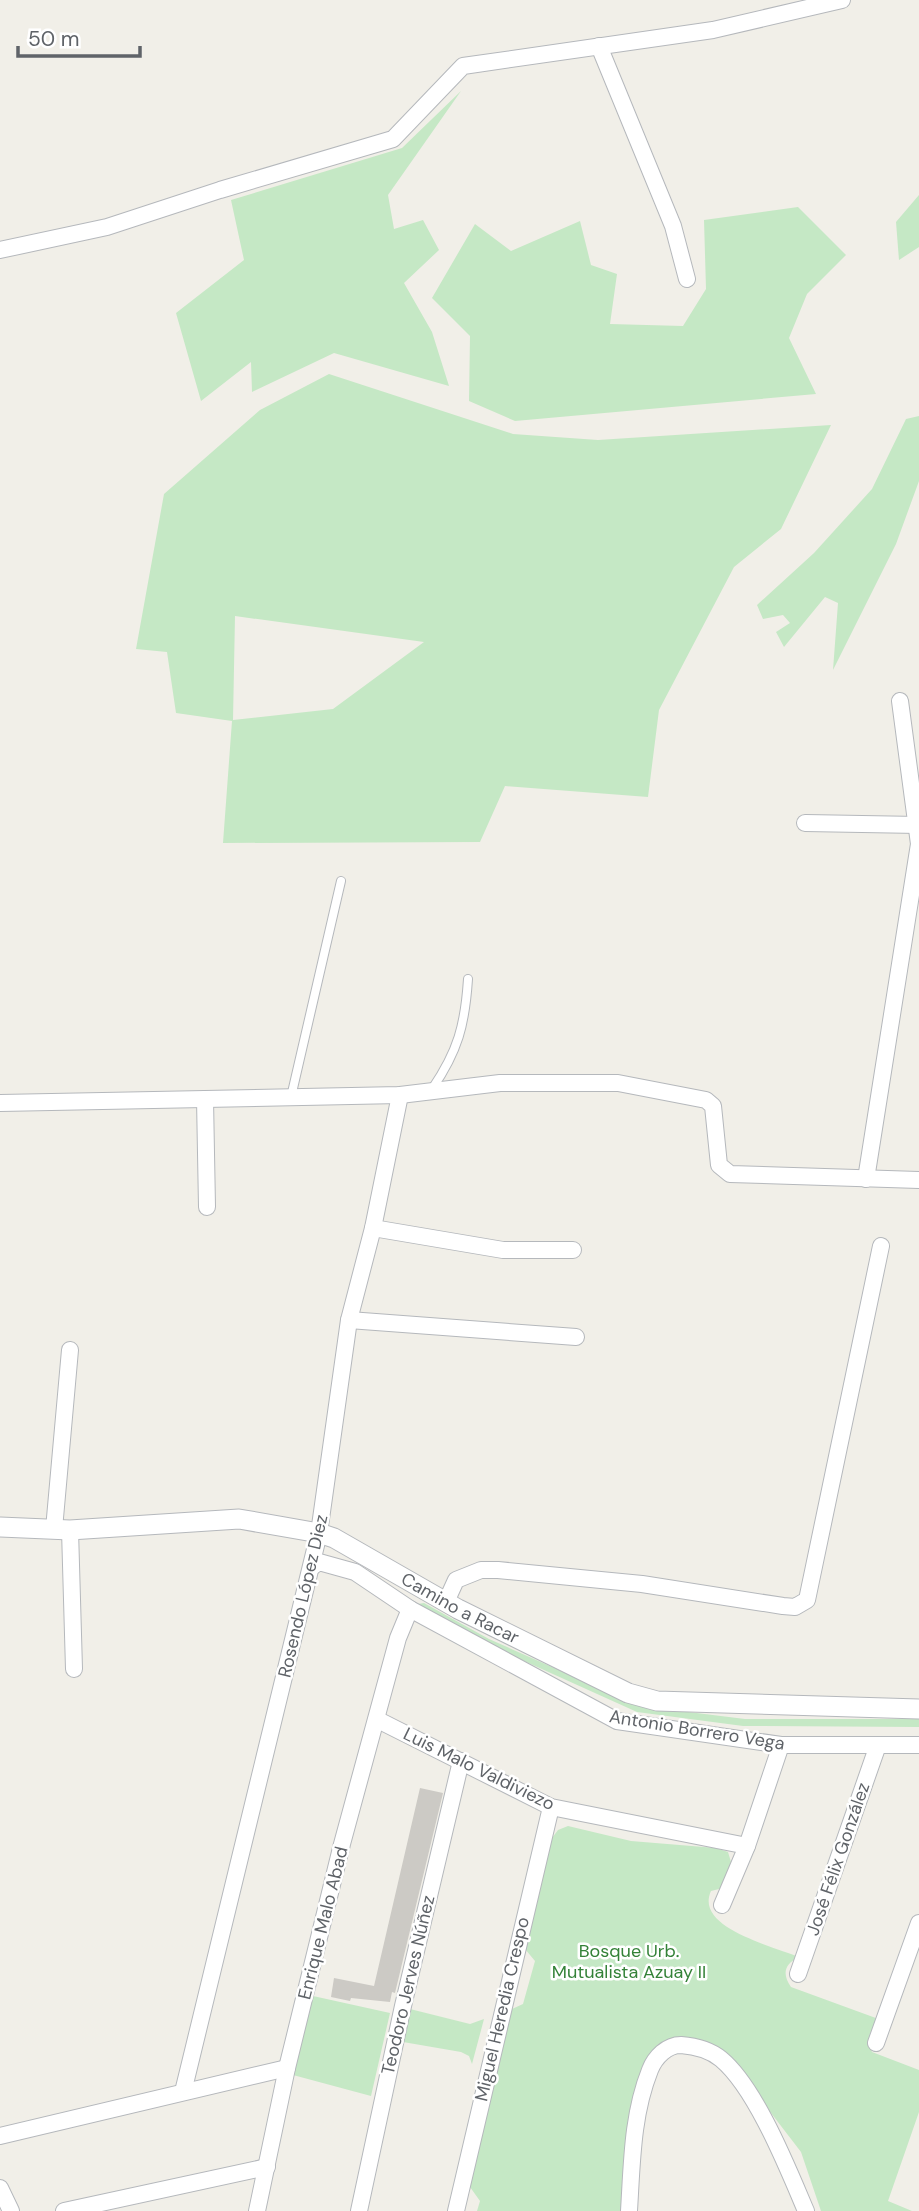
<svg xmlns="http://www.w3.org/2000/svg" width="919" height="2211" font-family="'DM Sans',sans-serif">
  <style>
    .green { fill: #c5e8c5; fill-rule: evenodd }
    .building { fill: #cccac5 }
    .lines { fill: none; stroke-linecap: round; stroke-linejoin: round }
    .service-casing { stroke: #b5b8bc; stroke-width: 10 }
    .minor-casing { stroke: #b5b8bc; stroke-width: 18 }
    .tertiary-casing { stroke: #b5b8bc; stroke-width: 21 }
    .service { stroke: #fff; stroke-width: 8 }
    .minor { stroke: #fff; stroke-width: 16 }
    .tertiary { stroke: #fff; stroke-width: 19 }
    .labels { text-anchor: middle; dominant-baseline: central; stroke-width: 5; stroke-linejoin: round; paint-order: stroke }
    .street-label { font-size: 18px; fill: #5f6368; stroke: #fff }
    .park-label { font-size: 18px; fill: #348238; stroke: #fff }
  </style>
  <rect width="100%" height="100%" fill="#f1efe8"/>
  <g class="green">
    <path d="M461 91 388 195 394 229 423 220 439 250 404 283 432 332 449 386 334 353 252 392 251 362 201 401 176 313 244 260 231 200 402 148Z"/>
    <path d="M919 195V247L899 260 896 222Z"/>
    <path d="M798 207 846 255 807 294 789 338 816 394 515 421 469 401 470 336 432 298 475 224 511 251 580 221 591 265 617 274 610 324 683 326 706 289 704 220Z"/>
    <path d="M329 374 513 434 598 440 831 425 781 529 734 567 659 710 648 797 505 786 480 842 223 843 232 721 176 713 167 652 136 649 164 494 260 410ZM235 616 424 642 333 709 233 720Z"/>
    <path d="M919 416V481L896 544 833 670 838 603 825 597 784 647 776 632 790 623 783 615 763 619 757 605 814 553 872 489 906 419Z"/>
    <path d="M424 1603 489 1639 640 1706 745 1719H919V1727L743 1726 637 1712 491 1646 411 1605Z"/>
    <path d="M568 1826 631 1841 716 1848 728 1852 731 1862 723 1888 711 1891C694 1928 773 1946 799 1957 784 1964 782 1974 791 1987L884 2021C869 2028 866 2037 872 2052L919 2070V2112L888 2201 912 2211H821L801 2152 748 2083 687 2039 655 2057 624 2211H477L480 2201 470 2187 512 2009 523 2004 535 1961 525 1949 549 1842 558 1830Z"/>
    <path d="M313 1996 390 2013 371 2096 293 2075Z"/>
    <path d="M410 2009 470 2024 484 2019 472 2064 469 2056 461 2052 403 2042Z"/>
  </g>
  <path class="building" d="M420 1788 443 1793 395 1993 392 1992 390 2002 351 1998 350 2001 331 1997 334 1978 374 1986Z"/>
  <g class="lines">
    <defs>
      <g id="service">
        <path d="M432 1089C458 1051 465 1025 468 979"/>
        <path d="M291 1097 341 881"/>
      </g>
      <g id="minor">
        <path d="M599 46 673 226 687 279"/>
        <path d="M0 250 107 227 220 190 393 139 463 66 713 30 842 0"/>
        <path d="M805 823 919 825"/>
        <path d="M205 1099 207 1207"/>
        <path d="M0 1103 400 1095 500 1083H618L706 1100 713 1106 719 1165 730 1174 919 1180"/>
        <path d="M866 1179 919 844 900 701"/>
        <path d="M373 1228 503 1250H573"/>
        <path d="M349 1320 576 1337"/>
        <path d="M54 1529 70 1350"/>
        <path d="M70 1530 74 1669"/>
        <path d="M446 1602 456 1580 481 1570H498L642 1584 783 1606 795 1607 807 1600 881 1246"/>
        <path d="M410 1609 617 1721 781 1745H919"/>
        <path d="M378 1720 551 1807 747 1846"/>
        <path d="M722 1905 747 1846 781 1745"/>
        <path d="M798 1974 878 1745"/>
        <path d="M876 2043 919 1923"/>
        <path d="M183 2092 319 1533 349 1320 373 1228 400 1095"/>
        <path d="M0 2136 287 2068"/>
        <path d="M0 2188 11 2211"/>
        <path d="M64 2211 267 2167"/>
        <path d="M257 2211 287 2068 342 1844 398 1638 410 1609 355 1572 319 1562 312 1567"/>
        <path d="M359 2211 403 2006 461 1761"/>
        <path d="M456 2211 551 1807"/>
        <path d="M629 2211C632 2163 632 2115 650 2070 655 2057 667 2045 681 2045 694 2046 710 2050 721 2059 756 2088 788 2169 806 2211"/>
      </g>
      <g id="tertiary">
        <path id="s1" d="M0 1527 70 1530 239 1519 319 1533 334 1538 458 1609 628 1693 657 1701 919 1709"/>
      </g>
    </defs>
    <use href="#service" class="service-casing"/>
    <use href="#minor" class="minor-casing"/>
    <use href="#tertiary" class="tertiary-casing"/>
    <use href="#service" class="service"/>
    <use href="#minor" class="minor"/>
    <use href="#tertiary" class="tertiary"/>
  </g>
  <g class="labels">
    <g class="street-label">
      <text transform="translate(303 1596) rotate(-77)">Rosendo López Diez</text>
      <text stroke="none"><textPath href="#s1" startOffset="481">Camino a Racar</textPath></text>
      <text transform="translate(697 1730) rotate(9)">Antonio Borrero Vega</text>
      <text transform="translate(479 1769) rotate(26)">Luis Malo Valdiviezo</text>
      <text transform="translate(838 1859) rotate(-71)">José Félix González</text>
      <text transform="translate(323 1923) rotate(-76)">Enrique Malo Abad</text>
      <text transform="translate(408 1985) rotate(-77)">Teodoro Jerves Núñez</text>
      <text transform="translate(502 2009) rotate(-77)">Miguel Heredia Crespo</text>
    </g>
    <g class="park-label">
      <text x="629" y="1951">Bosque Urb.<tspan x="629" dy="21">Mutualista Azuay II</tspan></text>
    </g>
  </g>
  <path d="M18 46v10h122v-10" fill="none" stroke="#5f6368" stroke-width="3.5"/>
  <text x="28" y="46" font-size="21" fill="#5f6368" stroke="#ffffff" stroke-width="5" paint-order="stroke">50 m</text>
</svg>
